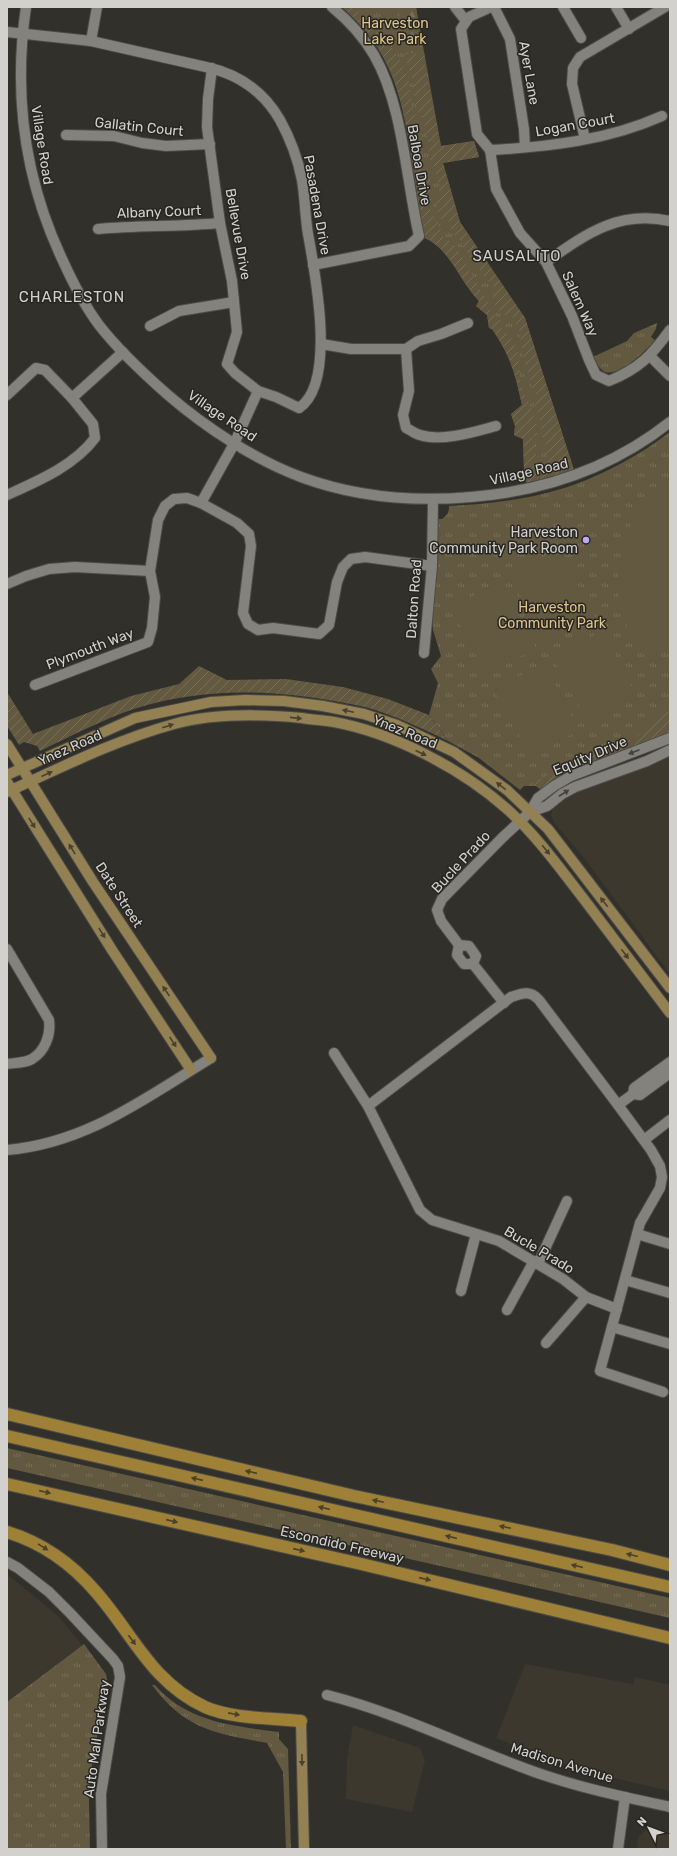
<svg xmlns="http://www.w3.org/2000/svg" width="677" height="1856" font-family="Rubik,sans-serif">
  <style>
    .built { fill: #3c382e }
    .grass { fill: url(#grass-tufts) }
    .forest { fill: url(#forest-firs) }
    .garden { fill: url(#garden-furrows) }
    .pitch { fill: #635840 }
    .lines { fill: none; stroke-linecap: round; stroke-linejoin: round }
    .minor-casing { stroke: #4d4c48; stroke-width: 12 }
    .major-casing { stroke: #4d4c48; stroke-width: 12 }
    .highway-casing { stroke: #4d4c48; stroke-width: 14 }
    .minor { stroke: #84827d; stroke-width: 10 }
    .major { stroke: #948153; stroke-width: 10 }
    .highway { stroke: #9e8137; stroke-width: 12 }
    .oneway { fill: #484131 }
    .oneway2 { fill: #44423d }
    .oneway3 { fill: #4b4128 }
    .poi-dot { fill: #bfa9f4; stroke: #282622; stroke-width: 1.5 }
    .labels { text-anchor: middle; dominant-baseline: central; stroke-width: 3; stroke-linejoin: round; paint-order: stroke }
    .park-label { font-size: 14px; fill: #dfc589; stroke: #282622 }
    .street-label { font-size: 14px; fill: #d2d1ce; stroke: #282622 }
    .poi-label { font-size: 14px; fill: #d2d1ce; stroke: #282622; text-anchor: end }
    .neighbourhood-label { font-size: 15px; letter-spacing: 1px; fill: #d2d1ce; stroke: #282622 }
  </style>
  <defs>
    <pattern id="grass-tufts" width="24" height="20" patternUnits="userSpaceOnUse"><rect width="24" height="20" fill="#635840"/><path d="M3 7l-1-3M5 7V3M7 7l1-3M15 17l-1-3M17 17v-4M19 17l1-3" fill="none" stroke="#786f5a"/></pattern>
    <pattern id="forest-firs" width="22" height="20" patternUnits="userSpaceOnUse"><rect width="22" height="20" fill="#635840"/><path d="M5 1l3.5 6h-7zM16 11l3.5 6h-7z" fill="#786f5a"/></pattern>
    <pattern id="garden-furrows" width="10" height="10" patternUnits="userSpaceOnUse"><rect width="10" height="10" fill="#635840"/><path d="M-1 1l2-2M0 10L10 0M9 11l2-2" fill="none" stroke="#786f5a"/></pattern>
  </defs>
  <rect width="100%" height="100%" fill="#31302b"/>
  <g class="built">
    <path d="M670 754V974L585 859 554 822 551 815 554 804 564 796Z"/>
    <path d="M7 1574 58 1616 82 1645 7 1702Z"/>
    <path d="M525 1664 633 1684 635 1677 670 1685V1791L614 1778 547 1759 496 1738Z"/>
    <path d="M353 1725 420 1748 425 1760 412 1812 346 1799 347 1758Z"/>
    <path d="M650 1828 670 1832V1849H637L638 1836Z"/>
  </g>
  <g class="grass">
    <path d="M342 7H416L441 146 474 141 479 157 443 163 460 222 525 318 574 470 526 483 524 470 523 439 514 435 515 426 511 414 522 405C515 373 511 357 492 329L489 328 487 315 476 306 479 301C459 281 450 247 422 237 422 215 417 192 413 170 403 102 396 55 342 7Z"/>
    <path d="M657 323 656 329 651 337 655 340C647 350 619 377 605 372 599 369 596 362 593 357L627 341 634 333Z"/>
    <path d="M670 432V733L574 769 559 776 541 790 536 786H524L520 790 479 758 448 741 429 715 438 683 431 669 441 656 433 630 432 618 437 576 438 519H442C447 515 449 513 449 506 490 504 534 499 573 485 607 473 641 454 670 432Z"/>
    <path d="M7 1448 670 1598V1618L7 1468Z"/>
    <path d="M84 1644 106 1674 107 1679 90 1777 89 1802 90 1849H7V1702Z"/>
    <path d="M152 1685H155C187 1722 233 1726 279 1732V1739L288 1749 291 1849H286L283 1772 267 1743C214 1733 186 1730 152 1685Z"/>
  </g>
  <path class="forest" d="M403 7H416L423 55 406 52C408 32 411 31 395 20L400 15Z"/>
  <g class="garden">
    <path d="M342 7H352L359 12 397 54 408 77 411 102 419 127 421 139 417 145 420 163 431 182 429 187C434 198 429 203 431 212 432 216 435 218 437 220 442 229 440 240 452 242L465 261 467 269 476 279 480 290 487 300 491 312 499 318 502 329 513 341 519 355 520 384 534 414 537 427V436L532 437 536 451V467L540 468 543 465 548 469 550 467 547 461 545 439 542 436 540 418 535 407 537 396 531 387 530 376 523 358 520 333 513 316 508 317 496 308 493 296 496 289 481 272 474 259 464 249 459 238 452 232 449 221 442 220 440 218 436 201 441 193 438 188 440 185 437 180 435 168 430 161 428 140 423 116H419C415 105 414 95 413 84 412 73 404 63 406 52L423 55 441 146 474 141 479 157 443 163 460 222 525 318 574 470 526 483 524 470 523 439 514 435 515 426 511 414 522 405C515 373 511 357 492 329L489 328 487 315 476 306 479 301C459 281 450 247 422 237 416 184 410 112 387 64 377 41 360 23 342 7Z"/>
    <path d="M199 666 227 680 286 679 343 687 388 699 429 715 448 741C426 730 404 720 381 712 366 706 350 704 334 701 267 689 199 688 134 709 102 720 71 736 40 751L37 746 24 742 19 745 7 726V692L33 734 131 696 179 684Z"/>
    <path d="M668 711 670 715V733C635 749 594 757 561 776 554 780 547 785 541 790L536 786H533L534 783 570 762 634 739C646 730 653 718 668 711Z"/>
  </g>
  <g class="pitch">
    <path d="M670 480V640L645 656C637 645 629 632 624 619 608 570 626 509 670 480Z"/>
    <path d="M558 549 595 616 546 643 510 576Z"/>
    <path d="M500 581 536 648 487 675 451 608Z"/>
    <path d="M602 631 638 698 589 725 553 658Z"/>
    <path d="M543 663 579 730 531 757 494 690Z"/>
  </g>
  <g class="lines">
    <defs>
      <g id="minor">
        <path d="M26 7C13 96 24 179 63 261 73 283 84 305 99 325 119 351 143 373 168 395 205 427 255 460 301 477 355 497 414 502 471 497 544 491 612 468 670 422"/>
        <path d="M455 7 466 21"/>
        <path d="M494 7 510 39 524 129 525 147"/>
        <path d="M563 7 581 38"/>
        <path d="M616 7 629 29"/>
        <path d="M7 32 91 41 206 67C238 74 264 92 280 120 290 138 298 160 302 180 305 198 305 216 308 234 315 273 337 383 299 408L276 397 258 391 235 373 227 364 237 332 232 281 220 223 207 127 208 99 212 68"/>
        <path d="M91 41 97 7"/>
        <path d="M66 135 114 136 142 143 166 146 210 144"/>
        <path d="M585 139 572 84 573 68 580 57 665 7"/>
        <path d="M490 150 496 189 520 233 546 262 572 316 589 360 596 375 609 381C640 368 651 356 670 330"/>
        <path d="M490 150C548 147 609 140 662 116"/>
        <path d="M490 150 477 134 461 29 469 17 491 7"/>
        <path d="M98 229C139 225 179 227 220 223"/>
        <path d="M546 262C586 234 618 210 670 221"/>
        <path d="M313 265 409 246 419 236C406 180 403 105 374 55 363 36 349 21 332 7"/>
        <path d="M150 326 179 311 234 302"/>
        <path d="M321 344 351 349H406L418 341 441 334 468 323"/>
        <path d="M406 349 409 391 403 415 406 428C411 430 415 434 420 435 442 442 474 432 496 426"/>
        <path d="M650 356 670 376"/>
        <path d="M7 395 36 368 45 370 72 398 93 424 95 438C74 466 38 481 7 495"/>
        <path d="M72 398 123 352"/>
        <path d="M201 503 234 444 258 391"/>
        <path d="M7 584 26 576 49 569 75 567 150 571"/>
        <path d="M424 653 432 566 433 500"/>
        <path d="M35 685 148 642 152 628 155 597 150 571 158 520 165 506 174 499 187 498 201 503 237 523 249 534 251 546 243 613 248 624 258 630 273 628 319 634 329 625 337 582 343 567 351 559 365 557 432 566"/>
        <path d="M530 812 547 806 562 794 575 787 647 761 670 750"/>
        <path d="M459 945 457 955 464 964H473"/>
        <path d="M7 949 49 1020C51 1035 45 1051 32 1059 26 1063 14 1063 7 1064"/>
        <path d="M504 1003 473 964 476 956 469 946 459 945 441 921 437 910 442 899 502 838 530 812 538 798 554 786 571 776 670 738"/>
        <path d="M334 1053 368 1106 420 1210 432 1220 499 1241 563 1279 586 1297 617 1309"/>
        <path d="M633 1094 640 1095 670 1073"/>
        <path d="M368 1106 511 997C523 993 530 990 539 1000L618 1105"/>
        <path d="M644 1140 670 1120"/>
        <path d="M7 1150C87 1143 145 1098 211 1058"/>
        <path d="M637 1234 670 1244"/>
        <path d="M538 1264 567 1201"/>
        <path d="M625 1280 670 1293"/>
        <path d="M461 1291 476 1234"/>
        <path d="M507 1310 534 1261"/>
        <path d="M612 1327 670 1344"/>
        <path d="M546 1343 586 1297"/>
        <path d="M663 1392 600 1371 640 1223 660 1188 662 1177 660 1166 651 1150 618 1105 633 1094 634 1088 670 1062"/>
        <path d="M7 1562 18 1568 49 1592 70 1613 113 1659 118 1666 120 1677 101 1794 102 1849"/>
        <path d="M327 1695C398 1713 463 1746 532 1771 576 1787 624 1797 670 1807"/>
        <path d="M618 1849 625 1797"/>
      </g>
      <g id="major">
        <path d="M7 744 93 882 211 1058"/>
        <path d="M7 775 135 718 211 702 245 700 284 701 323 706 364 714 397 725 454 752 507 790 548 829 670 988"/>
        <path d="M7 782 112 950 191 1070"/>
        <path d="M7 792C62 767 116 740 174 724 215 713 260 714 302 718 312 720 323 720 334 722 394 733 462 769 507 809 536 835 559 867 583 898 612 936 641 975 670 1013"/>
        <path d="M301 1721 304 1849"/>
      </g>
      <g id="highway">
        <path d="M7 1414 354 1496 612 1550 670 1565"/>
        <path d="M7 1436 670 1587"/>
        <path d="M7 1484 357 1563 670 1638"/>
        <path d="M7 1532C43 1543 72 1564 96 1592 133 1634 151 1682 205 1707 232 1719 272 1718 301 1721"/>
      </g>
    </defs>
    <use href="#minor" class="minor-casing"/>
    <use href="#major" class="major-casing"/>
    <use href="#highway" class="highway-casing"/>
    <use href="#minor" class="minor"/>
    <use href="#major" class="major"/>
    <use href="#highway" class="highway"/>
  </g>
  <defs><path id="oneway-solid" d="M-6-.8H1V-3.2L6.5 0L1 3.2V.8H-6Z"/></defs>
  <g class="oneway">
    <use href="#oneway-solid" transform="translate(348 711) rotate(-168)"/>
    <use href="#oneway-solid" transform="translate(296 718) rotate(6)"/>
    <use href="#oneway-solid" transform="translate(168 726) rotate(-17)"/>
    <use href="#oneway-solid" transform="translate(421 753) rotate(25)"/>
    <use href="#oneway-solid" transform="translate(47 774) rotate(-24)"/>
    <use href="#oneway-solid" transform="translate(501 786) rotate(-143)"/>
    <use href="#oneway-solid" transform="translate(32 823) rotate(58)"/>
    <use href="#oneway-solid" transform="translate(72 849) rotate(-122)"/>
    <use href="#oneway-solid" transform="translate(546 850) rotate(51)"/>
    <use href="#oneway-solid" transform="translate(604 902) rotate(-128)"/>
    <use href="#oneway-solid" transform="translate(102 933) rotate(58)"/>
    <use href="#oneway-solid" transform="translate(625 954) rotate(53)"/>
    <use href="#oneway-solid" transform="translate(166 991) rotate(-124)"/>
    <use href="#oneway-solid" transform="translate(173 1042) rotate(57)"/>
    <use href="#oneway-solid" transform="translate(302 1760) rotate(89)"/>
  </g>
  <g class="oneway2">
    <use href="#oneway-solid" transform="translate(634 752) rotate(159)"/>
    <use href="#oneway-solid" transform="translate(564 793) rotate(-33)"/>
  </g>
  <g class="oneway3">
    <use href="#oneway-solid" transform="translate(251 1472) rotate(-167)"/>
    <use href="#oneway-solid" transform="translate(197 1479) rotate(-167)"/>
    <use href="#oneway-solid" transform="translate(45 1492) rotate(13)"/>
    <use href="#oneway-solid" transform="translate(378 1501) rotate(-168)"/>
    <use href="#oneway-solid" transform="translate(324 1508) rotate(-167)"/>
    <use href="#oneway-solid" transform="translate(172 1521) rotate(13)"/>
    <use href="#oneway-solid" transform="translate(505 1527) rotate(-168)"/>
    <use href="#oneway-solid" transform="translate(451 1537) rotate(-167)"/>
    <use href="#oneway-solid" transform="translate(43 1547) rotate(32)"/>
    <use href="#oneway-solid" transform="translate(299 1550) rotate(13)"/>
    <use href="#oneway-solid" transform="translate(632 1555) rotate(-166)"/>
    <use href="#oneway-solid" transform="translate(577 1566) rotate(-167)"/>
    <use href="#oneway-solid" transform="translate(425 1579) rotate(13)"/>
    <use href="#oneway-solid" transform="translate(132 1640) rotate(53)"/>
    <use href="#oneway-solid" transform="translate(234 1714) rotate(11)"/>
  </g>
  <circle class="poi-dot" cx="586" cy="540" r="4"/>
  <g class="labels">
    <g class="park-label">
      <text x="395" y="23">Harveston<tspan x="395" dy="16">Lake Park</tspan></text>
      <text x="552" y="607">Harveston<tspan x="552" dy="16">Community Park</tspan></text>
    </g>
    <g class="street-label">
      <text transform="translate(529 73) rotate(80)">Ayer Lane</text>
      <text transform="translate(575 125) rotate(-10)">Logan Court</text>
      <text transform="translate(139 127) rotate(6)">Gallatin Court</text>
      <text transform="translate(42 145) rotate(81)">Village Road</text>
      <text transform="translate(419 165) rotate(80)">Balboa Drive</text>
      <text transform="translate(317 205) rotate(80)">Pasadena Drive</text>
      <text transform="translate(159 212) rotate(-2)">Albany Court</text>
      <text transform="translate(238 234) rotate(80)">Bellevue Drive</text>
      <text transform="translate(580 304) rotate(66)">Salem Way</text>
      <text transform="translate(222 416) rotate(34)">Village Road</text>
      <text transform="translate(529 472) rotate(-13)">Village Road</text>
      <text transform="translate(414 599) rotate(-86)">Dalton Road</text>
      <text transform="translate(90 649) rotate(-21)">Plymouth Way</text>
      <text transform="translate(405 732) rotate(22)">Ynez Road</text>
      <text transform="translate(70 748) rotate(-24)">Ynez Road</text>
      <text transform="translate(590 756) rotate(-23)">Equity Drive</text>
      <text transform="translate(461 862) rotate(-47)">Bucle Prado</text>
      <text transform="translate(119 895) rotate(57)">Date Street</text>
      <text transform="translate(539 1250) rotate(31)">Bucle Prado</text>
      <text transform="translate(342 1545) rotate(13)">Escondido Freeway</text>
      <text transform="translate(97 1739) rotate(-82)">Auto Mall Parkway</text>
      <text transform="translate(562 1763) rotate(17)">Madison Avenue</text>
    </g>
    <g class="poi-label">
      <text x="578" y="532">Harveston<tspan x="578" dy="16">Community Park Room</tspan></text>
    </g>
    <g class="neighbourhood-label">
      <text x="517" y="256">SAUSALITO</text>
      <text x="72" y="297">CHARLESTON</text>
    </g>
  </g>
  <rect width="677" height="1856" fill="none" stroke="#d2d1ce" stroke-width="16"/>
  <g transform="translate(649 1828) rotate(312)" stroke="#282622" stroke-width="3" paint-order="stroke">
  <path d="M0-3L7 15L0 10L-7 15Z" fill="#d2d1ce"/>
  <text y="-6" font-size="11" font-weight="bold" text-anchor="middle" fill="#d2d1ce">N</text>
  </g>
</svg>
